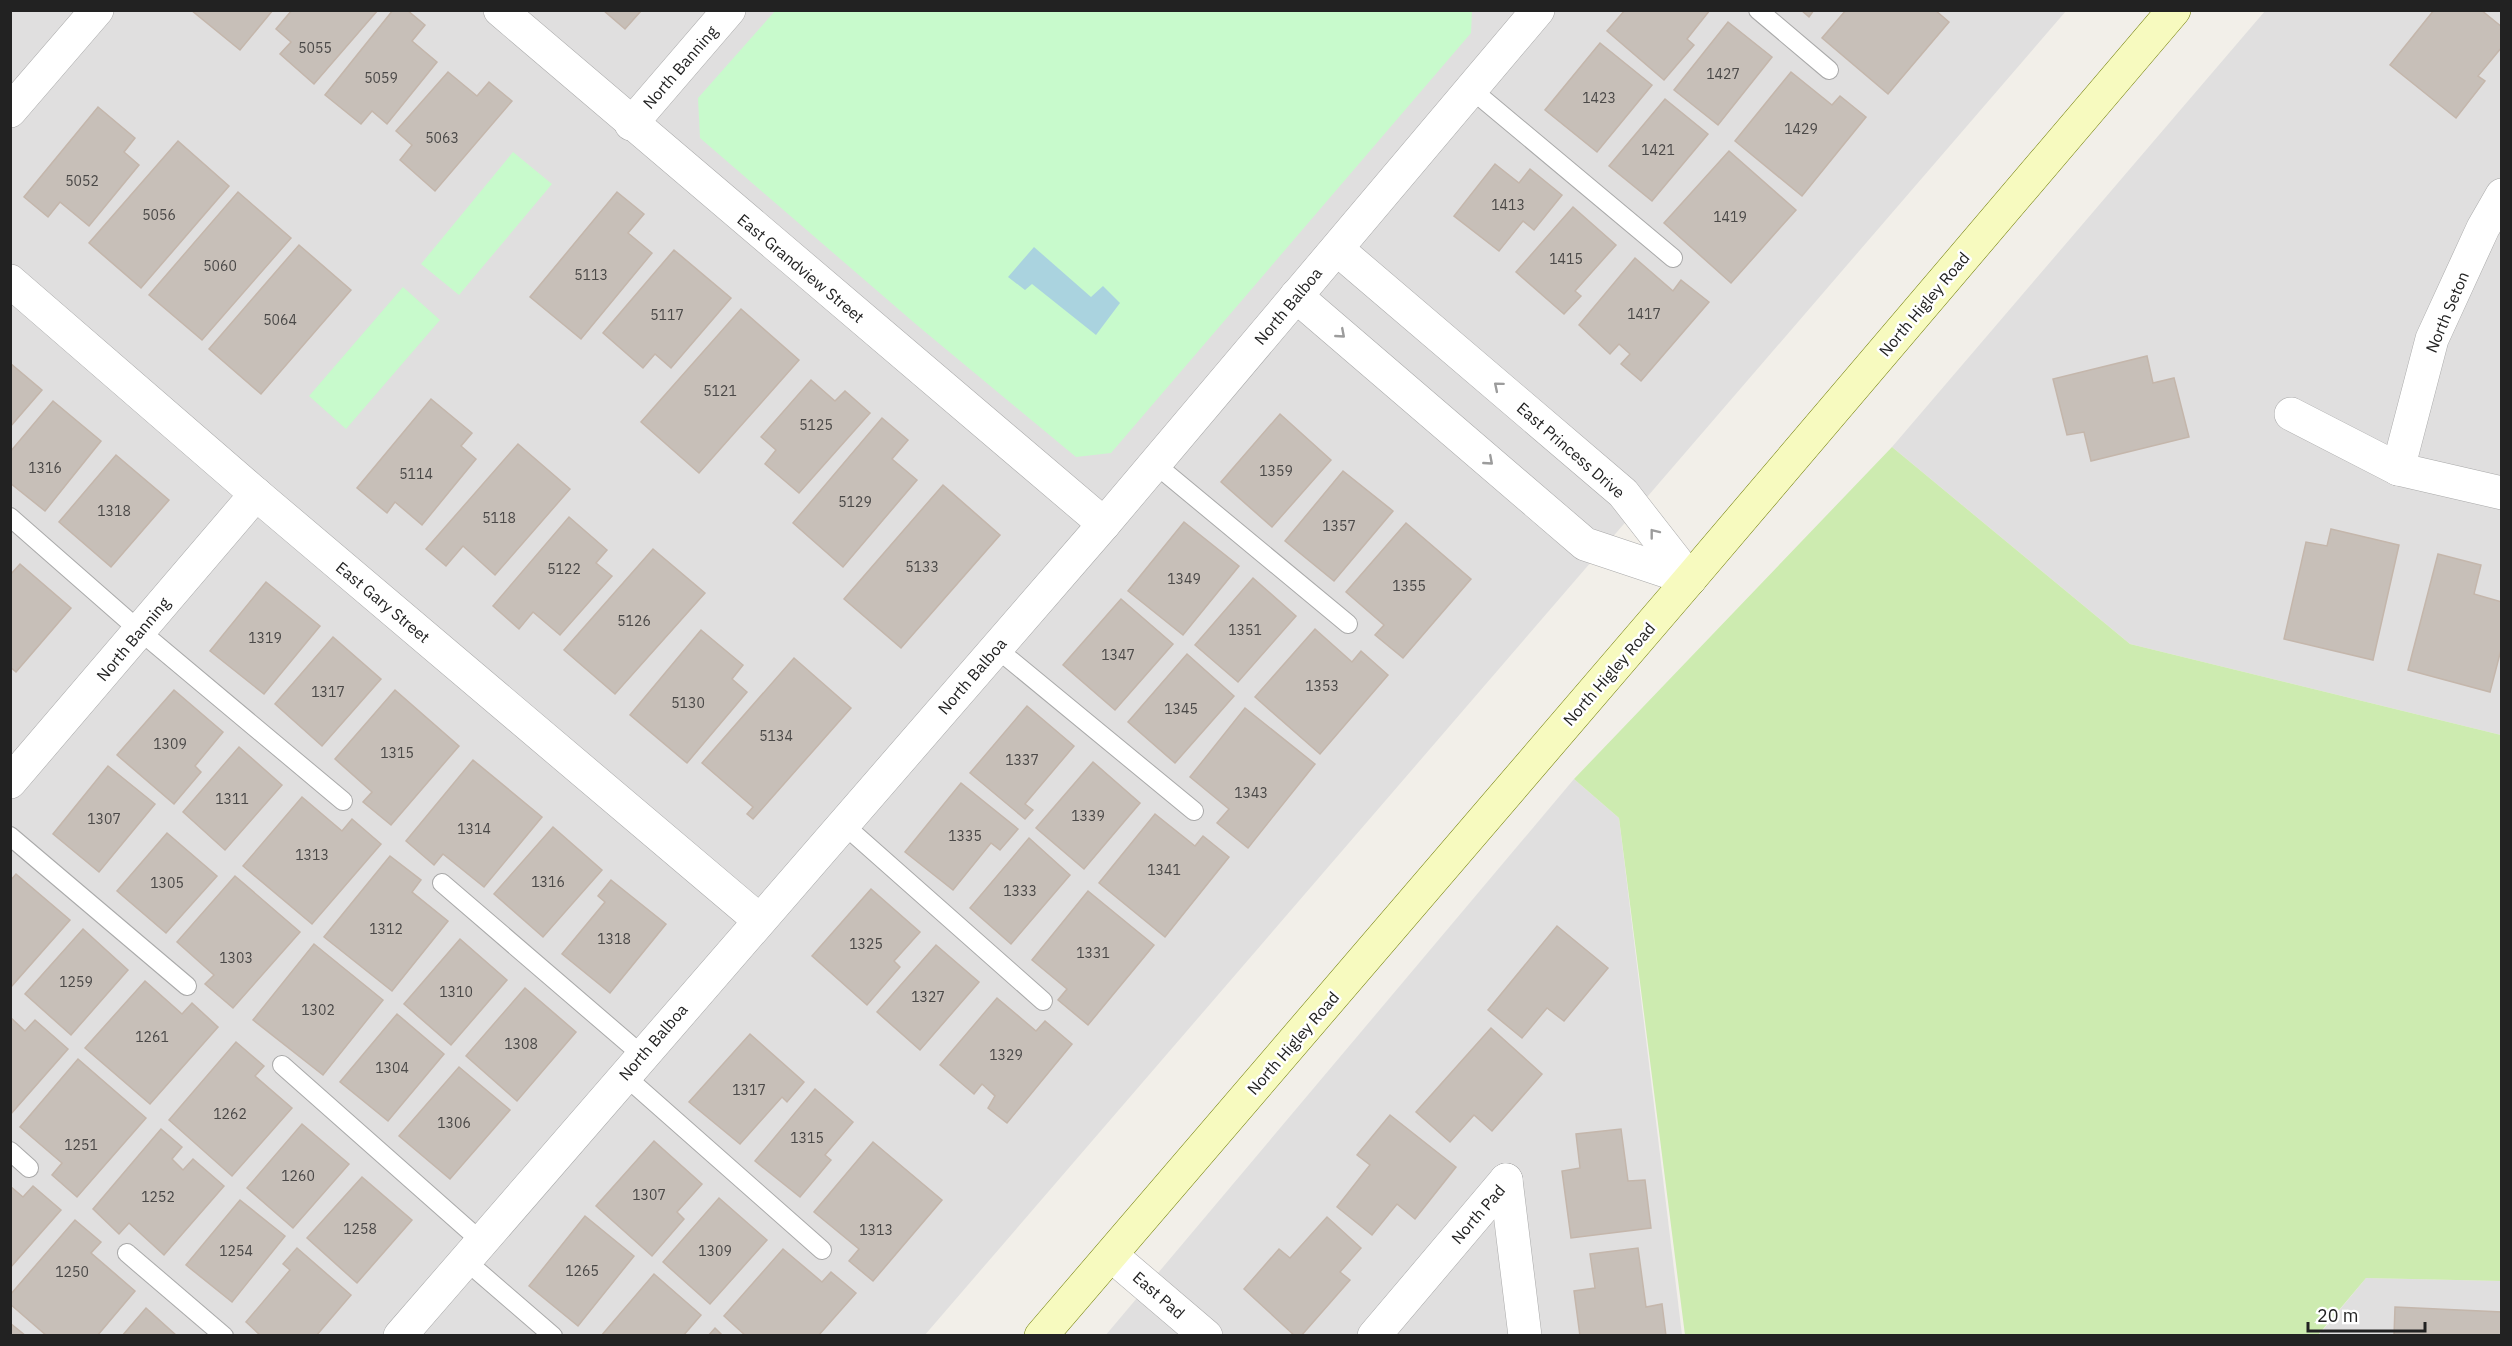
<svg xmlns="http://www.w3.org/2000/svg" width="2512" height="1346" font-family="'IBM Plex Sans',sans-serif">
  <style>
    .residential { fill: #e0dfdf }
    .grass { fill: #cdebb0 }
    .park { fill: #c8facc }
    .water { fill: #aad3df }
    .building { fill: #c7bfb8; stroke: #c4b6ab; stroke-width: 1.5 }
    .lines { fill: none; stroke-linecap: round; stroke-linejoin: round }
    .lane-casing { stroke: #a9a9a9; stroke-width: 20 }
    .street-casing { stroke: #a9a9a9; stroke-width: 34 }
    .secondary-casing { stroke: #707d05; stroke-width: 34 }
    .lane { stroke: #fff; stroke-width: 18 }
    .street { stroke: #fff; stroke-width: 33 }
    .secondary { stroke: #f7fabf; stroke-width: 33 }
    .oneway { stroke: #9c9c9c }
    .labels { text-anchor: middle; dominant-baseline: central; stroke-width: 5; stroke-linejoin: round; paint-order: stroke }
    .number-label { font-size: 14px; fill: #4b4948 }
    .street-label { font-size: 16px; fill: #222; stroke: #fff }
  </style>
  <rect width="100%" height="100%" fill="#f2efe9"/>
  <g class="residential">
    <path d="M10 11H2066L924 1336 11 1335Z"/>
    <path d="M2265 11H2501V735L2130 644 1892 447Z"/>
    <path d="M1574 779 1619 818 1682 1335 1105 1336Z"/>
    <path d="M2366 1278 2501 1281V1335L2318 1336Z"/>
  </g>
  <path class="grass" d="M1892 447 2130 644 2501 735V1281L2366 1278 2318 1335H1685L1619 818 1574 779Z"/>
  <g class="park">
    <path d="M775 11H1472L1471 33 1111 453 1076 457 918 326 700 138 698 98Z"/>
    <path d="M513 152 552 184 459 295 421 264Z"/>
    <path d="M403 287 440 320 346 429 309 396Z"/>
  </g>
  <path class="water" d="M1034 247 1091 297 1103 286 1120 303 1096 335 1032 284 1025 290 1008 277Z"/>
  <g class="building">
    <path d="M191 10H273L240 50Z"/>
    <path d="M292 10H378L314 84 280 54 291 42 276 29Z"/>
    <path d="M393 10H407L425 25 412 41 437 62 387 124 372 111 361 124 325 95Z"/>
    <path d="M603 10H641V11L625 29Z"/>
    <path d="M1625 10H1710L1687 39 1694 45 1664 80 1607 31Z"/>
    <path d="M1801 10H1814L1809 17Z"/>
    <path d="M1846 10H1935L1949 22 1888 94 1822 38Z"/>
    <path d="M2434 10H2481L2502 27V47L2478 76 2485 81 2456 118 2390 65Z"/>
    <path d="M1728 22 1772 57 1718 125 1674 90Z"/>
    <path d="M1600 43 1652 85 1597 152 1545 110Z"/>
    <path d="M448 72 477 96 489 82 512 101 435 191 400 160 412 145 396 131Z"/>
    <path d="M1791 72 1832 105 1840 96 1866 117 1802 196 1735 141Z"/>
    <path d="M1665 99 1708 134 1652 201 1609 166Z"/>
    <path d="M98 107 135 138 124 152 139 165 89 226 60 202 48 217 24 197Z"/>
    <path d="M178 141 229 186 141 288 89 243Z"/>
    <path d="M1729 151 1796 210 1731 283 1664 223Z"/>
    <path d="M1495 164 1519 183 1530 169 1562 195 1534 230 1523 221 1499 251 1454 216Z"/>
    <path d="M238 192 291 238 202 340 149 295Z"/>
    <path d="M617 192 644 214 628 233 652 253 581 339 530 297Z"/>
    <path d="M1573 207 1616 245 1575 291 1581 296 1564 314 1516 272Z"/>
    <path d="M299 245 351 290 261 394 209 349Z"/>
    <path d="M674 250 731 298 671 368 655 354 643 368 603 333Z"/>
    <path d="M1635 258 1673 291 1681 280 1709 302 1641 381 1621 364 1630 354 1619 344 1610 354 1579 325Z"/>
    <path d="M741 309 799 360 699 473 641 422Z"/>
    <path d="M2147 356 2153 383 2174 378 2189 437 2091 461 2084 432 2067 435 2053 379Z"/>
    <path d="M10 363 42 390 10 427Z"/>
    <path d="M811 380 835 401 845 391 870 413 799 493 765 464 776 450 761 437Z"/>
    <path d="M431 399 472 433 461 446 476 459 422 525 395 502 387 513 357 488Z"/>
    <path d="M53 401 101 441 45 511 10 483V452Z"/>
    <path d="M1280 414 1331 460 1272 527 1221 482Z"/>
    <path d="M882 418 908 440 892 459 917 480 843 567 793 523Z"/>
    <path d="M518 444 570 489 495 575 463 546 446 566 426 549Z"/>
    <path d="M116 455 169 500 111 567 59 522Z"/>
    <path d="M1343 471 1393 511 1334 581 1285 541Z"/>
    <path d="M943 485 1000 535 901 648 844 599Z"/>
    <path d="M569 517 607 550 596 563 612 576 560 635 533 612 519 629 493 606Z"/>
    <path d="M1184 522 1239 566 1183 635 1128 591Z"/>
    <path d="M1406 523 1471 579 1403 658 1375 635 1384 625 1346 592Z"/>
    <path d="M2331 529 2399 545 2373 660 2284 639 2306 542 2327 546Z"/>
    <path d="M653 549 705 593 615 694 564 650Z"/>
    <path d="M2438 554 2481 565 2474 594 2502 602V646L2490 692 2408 670Z"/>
    <path d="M20 564 71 608 16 672 10 667V575Z"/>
    <path d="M1253 578 1296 616 1238 682 1195 645Z"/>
    <path d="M266 582 320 626 264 694 210 651Z"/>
    <path d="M1121 599 1173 644 1115 710 1063 665Z"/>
    <path d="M1315 629 1352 662 1361 651 1388 675 1320 754 1255 697Z"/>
    <path d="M701 630 743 665 732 679 747 692 687 763 630 715Z"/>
    <path d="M333 637 381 679 322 746 275 704Z"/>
    <path d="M1187 654 1234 696 1175 763 1128 722Z"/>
    <path d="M794 658 851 708 753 819 747 814 753 807 702 763Z"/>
    <path d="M174 690 223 732 195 766 201 772 174 804 117 755Z"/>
    <path d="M395 690 459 746 391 825 363 802 372 792 335 759Z"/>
    <path d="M1027 706 1074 746 1025 804 1033 810 1025 819 970 773Z"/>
    <path d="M1245 708 1315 764 1248 848 1217 823 1229 809 1190 777Z"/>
    <path d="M239 747 282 785 225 850 183 812Z"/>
    <path d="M473 760 542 817 484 887 443 854 434 865 406 841Z"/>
    <path d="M1093 762 1140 803 1084 869 1036 828Z"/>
    <path d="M108 766 155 804 99 872 53 834Z"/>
    <path d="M961 783 1018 829 1000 850 991 843 953 890 905 852Z"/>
    <path d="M302 797 342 831 352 819 381 844 312 924 243 866Z"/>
    <path d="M1155 814 1195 846 1203 836 1229 857 1165 937 1099 883Z"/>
    <path d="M553 827 602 870 543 937 494 894Z"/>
    <path d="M167 833 217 876 166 933 117 891Z"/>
    <path d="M1029 838 1070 875 1011 944 970 908Z"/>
    <path d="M390 856 421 880 412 892 448 921 392 991 324 937Z"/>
    <path d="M16 874 70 920 11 987 10 881Z"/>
    <path d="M235 876 300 932 233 1008 205 984 214 975 177 942Z"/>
    <path d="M611 880 666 924 610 993 562 954 605 902 598 896Z"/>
    <path d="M871 889 920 932 894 961 900 967 867 1005 812 956Z"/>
    <path d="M1088 891 1154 945 1088 1025 1058 1000 1067 989 1032 960Z"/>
    <path d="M1557 926 1608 968 1564 1021 1547 1008 1522 1038 1488 1010Z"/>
    <path d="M83 929 128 970 71 1035 25 994Z"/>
    <path d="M460 939 507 980 451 1045 404 1004Z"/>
    <path d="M314 944 383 1000 323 1075 253 1020Z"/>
    <path d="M936 945 979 982 920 1050 877 1012Z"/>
    <path d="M145 981 182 1014 192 1003 218 1027 150 1104 85 1048Z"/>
    <path d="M525 988 576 1032 517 1101 466 1056Z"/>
    <path d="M997 998 1036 1031 1045 1021 1072 1044 1007 1123 988 1108 995 1096 982 1084 974 1094 940 1065Z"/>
    <path d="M397 1014 444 1054 388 1121 340 1082Z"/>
    <path d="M10 1017 25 1031 35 1020 68 1049 10 1115Z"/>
    <path d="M1491 1028 1542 1074 1492 1131 1474 1115 1450 1142 1416 1112Z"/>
    <path d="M750 1034 804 1082 787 1102 782 1097 740 1144 689 1102Z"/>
    <path d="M236 1042 264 1066 255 1076 292 1108 232 1176 169 1120Z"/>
    <path d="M78 1059 146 1118 77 1197 52 1175 62 1163 20 1127Z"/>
    <path d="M459 1067 510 1110 450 1179 399 1136Z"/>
    <path d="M815 1089 853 1122 825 1155 831 1160 800 1197 755 1161Z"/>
    <path d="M1390 1115 1456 1167 1415 1219 1397 1204 1372 1235 1337 1207 1370 1165 1357 1155Z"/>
    <path d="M302 1124 349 1164 293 1228 247 1188Z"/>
    <path d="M161 1129 182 1147 172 1159 183 1170 193 1159 224 1186 164 1255 129 1223 119 1234 93 1209Z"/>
    <path d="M1621 1129 1628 1181 1645 1180 1651 1228 1571 1238 1562 1171 1580 1168 1576 1134Z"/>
    <path d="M654 1141 702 1184 677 1212 684 1219 652 1256 596 1206Z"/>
    <path d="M873 1142 942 1200 873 1281 849 1261 859 1249 814 1212Z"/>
    <path d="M362 1177 412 1220 357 1283 307 1238Z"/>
    <path d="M10 1186 23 1197 33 1186 61 1210 10 1268Z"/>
    <path d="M719 1198 767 1240 710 1304 663 1262Z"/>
    <path d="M240 1200 285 1236 232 1302 186 1265Z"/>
    <path d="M585 1216 634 1256 578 1326 529 1286Z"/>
    <path d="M1327 1217 1361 1248 1340 1272 1350 1280 1301 1336H1295L1244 1289 1279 1249 1290 1258Z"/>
    <path d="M75 1220 101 1242 91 1253 135 1291 97 1336H47L10 1304V1295Z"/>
    <path d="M297 1248 351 1295 316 1336H261L246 1322 290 1270 283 1264Z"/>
    <path d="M1638 1248 1646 1307 1662 1304 1666 1336H1580L1574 1291 1595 1288 1590 1254Z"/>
    <path d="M783 1249 822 1282 831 1272 856 1293 818 1336H746L724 1316Z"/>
    <path d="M654 1274 701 1315 683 1336H601Z"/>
    <path d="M2395 1307 2502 1312V1336H2394Z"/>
    <path d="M146 1308 177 1336H122Z"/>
    <path d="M10 1323 26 1336H10Z"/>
    <path d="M715 1328 723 1336H708Z"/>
  </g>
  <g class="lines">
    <defs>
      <g id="lane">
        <path d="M1758 10 1829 70"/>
        <path d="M1471 89 1673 258"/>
        <path d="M1155 464 1348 624"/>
        <path d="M10 517 140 631 343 801"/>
        <path d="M996 648 1194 811"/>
        <path d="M843 824 1043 1001"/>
        <path d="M10 836 187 986"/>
        <path d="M442 883 642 1055"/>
        <path d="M282 1065 482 1242"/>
        <path d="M625 1076 822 1250"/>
        <path d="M10 1151 29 1168"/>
        <path d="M127 1253 224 1336"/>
        <path d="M465 1260 553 1336"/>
      </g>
      <g id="street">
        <path d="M500 10 1104 524"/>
        <path d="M10 111 97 10"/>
        <path d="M631 124 729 10"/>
        <path d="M1337 249 1623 493 1690 579"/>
        <path d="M10 281 256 494 759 920"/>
        <path d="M1296 296 1585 544 1690 579"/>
        <path d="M2291 414 2398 469 2502 493"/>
        <path d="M2398 469 2432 339 2483 228 2502 195"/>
        <path d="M10 782 256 494"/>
        <path d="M1506 1180 1525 1336"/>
        <path d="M1111 1255 1206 1336"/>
        <path d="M400 1336 1104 524 1538 10"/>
        <path d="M1374 1336 1506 1180"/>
      </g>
      <path id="secondary" d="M1041 1336 1690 579 2174 10"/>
    </defs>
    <use href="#lane" class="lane-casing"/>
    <use href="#street" class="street-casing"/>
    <use href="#secondary" class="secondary-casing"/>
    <use href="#lane" class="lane"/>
    <use href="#street" class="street"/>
    <use href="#secondary" class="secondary"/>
  </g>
  <defs><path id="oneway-chevron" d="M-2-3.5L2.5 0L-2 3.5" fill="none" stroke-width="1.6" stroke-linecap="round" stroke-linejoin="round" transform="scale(1.5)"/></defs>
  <g class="oneway">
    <use href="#oneway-chevron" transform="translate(1341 334) rotate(41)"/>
    <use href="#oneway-chevron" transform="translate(1498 386) rotate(-140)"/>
    <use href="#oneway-chevron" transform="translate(1489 461) rotate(41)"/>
    <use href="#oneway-chevron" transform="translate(1654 533) rotate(-128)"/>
  </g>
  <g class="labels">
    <g class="number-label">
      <text x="315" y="48">5055</text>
      <text x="1723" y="74">1427</text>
      <text x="381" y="78">5059</text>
      <text x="1599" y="98">1423</text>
      <text x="1801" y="129">1429</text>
      <text x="442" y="138">5063</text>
      <text x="1658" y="150">1421</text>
      <text x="82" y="181">5052</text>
      <text x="1508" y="205">1413</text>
      <text x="159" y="215">5056</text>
      <text x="1730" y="217">1419</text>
      <text x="1566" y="259">1415</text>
      <text x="220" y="266">5060</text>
      <text x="591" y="275">5113</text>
      <text x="1644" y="314">1417</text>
      <text x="667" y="315">5117</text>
      <text x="280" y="320">5064</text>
      <text x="720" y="391">5121</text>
      <text x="816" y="425">5125</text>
      <text x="45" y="468">1316</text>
      <text x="1276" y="471">1359</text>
      <text x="416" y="474">5114</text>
      <text x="855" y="502">5129</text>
      <text x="114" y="511">1318</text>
      <text x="499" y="518">5118</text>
      <text x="1339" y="526">1357</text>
      <text x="922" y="567">5133</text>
      <text x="564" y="569">5122</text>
      <text x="1184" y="579">1349</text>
      <text x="1409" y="586">1355</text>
      <text x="634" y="621">5126</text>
      <text x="1245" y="630">1351</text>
      <text x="265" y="638">1319</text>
      <text x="1118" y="655">1347</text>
      <text x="1322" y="686">1353</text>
      <text x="328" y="692">1317</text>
      <text x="688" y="703">5130</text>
      <text x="1181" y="709">1345</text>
      <text x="776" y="736">5134</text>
      <text x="170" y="744">1309</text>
      <text x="397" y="753">1315</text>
      <text x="1022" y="760">1337</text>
      <text x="1251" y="793">1343</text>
      <text x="232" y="799">1311</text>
      <text x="1088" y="816">1339</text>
      <text x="104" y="819">1307</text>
      <text x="474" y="829">1314</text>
      <text x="965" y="836">1335</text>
      <text x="312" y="855">1313</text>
      <text x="1164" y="870">1341</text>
      <text x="548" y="882">1316</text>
      <text x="167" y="883">1305</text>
      <text x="1020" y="891">1333</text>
      <text x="386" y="929">1312</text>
      <text x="614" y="939">1318</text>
      <text x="866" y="944">1325</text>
      <text x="1093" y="953">1331</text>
      <text x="236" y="958">1303</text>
      <text x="76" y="982">1259</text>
      <text x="456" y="992">1310</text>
      <text x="928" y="997">1327</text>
      <text x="318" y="1010">1302</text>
      <text x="152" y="1037">1261</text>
      <text x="521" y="1044">1308</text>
      <text x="1006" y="1055">1329</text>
      <text x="392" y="1068">1304</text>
      <text x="749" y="1090">1317</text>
      <text x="230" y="1114">1262</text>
      <text x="454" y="1123">1306</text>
      <text x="807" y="1138">1315</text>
      <text x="81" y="1145">1251</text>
      <text x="298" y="1176">1260</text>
      <text x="649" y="1195">1307</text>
      <text x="158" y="1197">1252</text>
      <text x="360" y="1229">1258</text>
      <text x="876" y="1230">1313</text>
      <text x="236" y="1251">1254</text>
      <text x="715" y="1251">1309</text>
      <text x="582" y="1271">1265</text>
      <text x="72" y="1272">1250</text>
    </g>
    <g class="street-label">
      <text transform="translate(680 67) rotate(-49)">North Banning</text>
      <text transform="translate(801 268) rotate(40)">East Grandview Street</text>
      <text transform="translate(1924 304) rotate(-50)">North Higley Road</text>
      <text transform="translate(1288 306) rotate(-50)">North Balboa</text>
      <text transform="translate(2447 312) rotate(-67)">North Seton</text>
      <text transform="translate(1571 450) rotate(41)">East Princess Drive</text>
      <text transform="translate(383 602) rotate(40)">East Gary Street</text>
      <text transform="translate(133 639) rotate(-50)">North Banning</text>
      <text transform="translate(1609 674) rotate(-49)">North Higley Road</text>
      <text transform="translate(972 676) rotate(-49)">North Balboa</text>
      <text transform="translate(653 1042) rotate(-49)">North Balboa</text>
      <text transform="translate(1293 1043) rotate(-49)">North Higley Road</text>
      <text transform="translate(1478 1214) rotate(-49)">North Pad</text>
      <text transform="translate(1159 1295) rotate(41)">East Pad</text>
    </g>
  </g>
  <rect width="2512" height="1346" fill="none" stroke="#222222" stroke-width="24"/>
  <path d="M2308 1322v9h117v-9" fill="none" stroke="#222222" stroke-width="3"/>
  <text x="2317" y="1322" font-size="18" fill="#222222" stroke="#ffffff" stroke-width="4.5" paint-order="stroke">20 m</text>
</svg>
